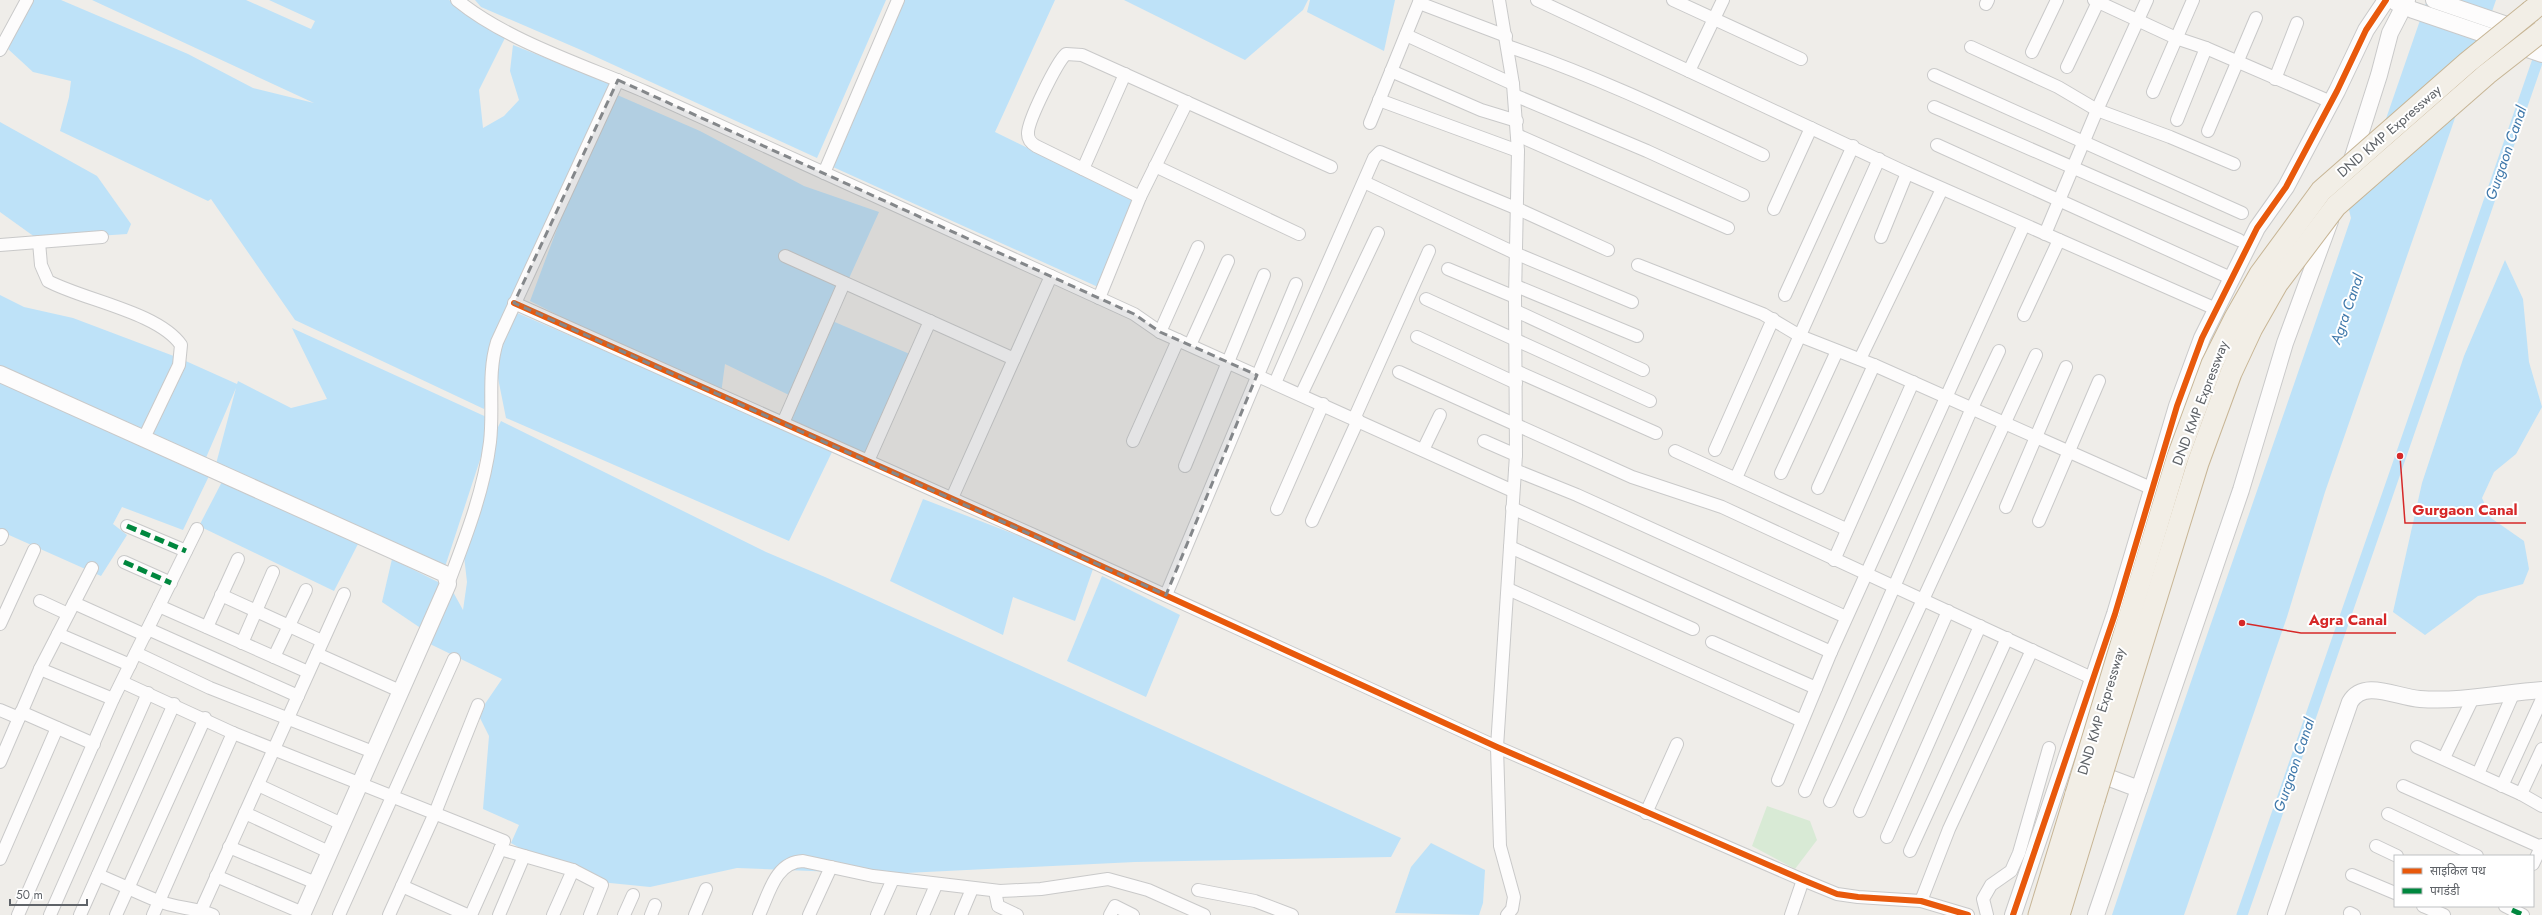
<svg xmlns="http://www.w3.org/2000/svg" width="2542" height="915" font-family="Jost,'Noto Sans Devanagari',sans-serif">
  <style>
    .green { fill: #d8ead5 }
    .water { fill: #bee2f8 }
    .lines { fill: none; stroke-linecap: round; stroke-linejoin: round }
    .canal { stroke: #bee2f8; stroke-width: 11 }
    .minor-casing { stroke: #c9c9c9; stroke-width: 14 }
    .tertiary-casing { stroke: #c9c9c9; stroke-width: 18 }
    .trunk-casing { stroke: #c7b595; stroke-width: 23 }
    .minor { stroke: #fdfcfc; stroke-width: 12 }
    .tertiary { stroke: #fdfcfc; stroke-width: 16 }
    .trunk { stroke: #f2eee6; stroke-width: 21 }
    .trunk-bridge-casing { stroke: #c7b595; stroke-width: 23; stroke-linecap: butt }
    .trunk-bridge { stroke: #f2eee6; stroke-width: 21 }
    .quiet { stroke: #00873e; stroke-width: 5; stroke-dasharray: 10 5; stroke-linecap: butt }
    .cycleway-casing { stroke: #fff; stroke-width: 8 }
    .cycleway { stroke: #e8590c; stroke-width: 6 }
    .marked { fill: #84878a; fill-opacity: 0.2; stroke: #84878a; stroke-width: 3; stroke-dasharray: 8 5; stroke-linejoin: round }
    .labels { text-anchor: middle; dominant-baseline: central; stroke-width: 4; stroke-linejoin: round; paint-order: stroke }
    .street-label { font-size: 14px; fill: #5f6368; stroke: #fff }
    .water-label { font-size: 15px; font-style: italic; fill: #4079ab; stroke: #fff }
    .leader { fill: none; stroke: #d62828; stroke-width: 1.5 }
    .callout-dot { fill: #d62828; stroke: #fff; stroke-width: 1.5 }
    .callout-label { font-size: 15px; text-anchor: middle; font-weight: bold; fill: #d62828; stroke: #fff; stroke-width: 4; stroke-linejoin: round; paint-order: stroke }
  </style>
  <rect width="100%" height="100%" fill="#efede9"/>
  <path class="green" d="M1767 806 1810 821 1817 840 1795 869 1752 846Z"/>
  <g class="water">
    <path d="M25 0H61L188 54 253 88 314 103 92 0H246L311 29 315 21 269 0H449L506 36 479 90 483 128 504 116 519 100 510 71 513 45 612 84 515 312 675 381 607 340 530 301 570 194 615 94 700 131 804 186 879 212 841 296 789 395 725 364 720 401 832 452 789 541 506 418 496 368 484 409 295 320 211 199 208 201 60 131 69 97 71 81 33 72 8 49Z"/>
    <path d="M475 0H886L817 158 581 50 481 7Z"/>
    <path d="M904 0H1055L995 132 1140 203 1098 287 833 167Z"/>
    <path d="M1124 0H1308L1303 10 1245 60Z"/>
    <path d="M1310 0H1395L1384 51 1307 12Z"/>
    <path d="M2427 0H2496L2325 492 2287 617 2184 915H2112C2189 682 2272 451 2351 218L2349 210 2365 167 2369 168Z"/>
    <path d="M0 122 97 176 131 224 127 234 39 240 0 212Z"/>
    <path d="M2505 260 2523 299 2529 362 2542 407 2516 454 2494 472 2482 498 2491 518 2524 541 2529 569 2523 584 2478 596 2425 635 2393 612 2422 483 2464 356Z"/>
    <path d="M0 295 24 307 73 318 179 358 237 384 238 381 291 408 327 399 292 328 493 420 441 579 216 464 236 388 205 460 0 369Z"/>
    <path d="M830 320 912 355 864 455 786 419Z"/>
    <path d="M0 382 209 476 183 530 122 507 113 524 127 535 101 576 0 531Z"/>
    <path d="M501 421 766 552 825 577 1401 838 1391 857 1135 862 885 874 737 868 650 887 600 882 537 858 511 843 519 825 483 809 489 736 478 714 502 679 430 644 452 590 463 610 467 582 464 556 493 437Z"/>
    <path d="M225 476 359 542 334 591 199 526Z"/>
    <path d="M923 499 1035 542 1093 569 1075 621 1013 597 1003 635 890 581Z"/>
    <path d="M392 559 442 584 425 631 382 602Z"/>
    <path d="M1102 576 1180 615 1146 697 1067 661Z"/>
    <path d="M1431 843 1485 870 1483 903 1479 915 1395 913 1411 867Z"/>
  </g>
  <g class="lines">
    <path class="canal" d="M2242 915 2542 48"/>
    <defs>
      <g id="minor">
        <path d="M457 0C507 41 586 66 646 92 781 154 916 215 1051 276L952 498"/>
        <path d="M1499 0 1513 84 1518 151 1515 297 1516 455 1497 747 1500 846 1514 897 1512 909 1507 915"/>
        <path d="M1537 0 1907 173 2216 309"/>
        <path d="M1673 0 1801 59"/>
        <path d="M2094 0 2176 38 2206 48 2331 102"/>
        <path d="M1419 3 1506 36"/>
        <path d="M1986 4 1988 0"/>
        <path d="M1406 35 1513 84"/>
        <path d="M1507 46C1596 76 1679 116 1763 155"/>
        <path d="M1971 47 2058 87 2097 110 2170 137 2234 164"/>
        <path d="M0 50 27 0"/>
        <path d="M2032 52 2057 0"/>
        <path d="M2067 67 2099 0"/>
        <path d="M1391 71 1481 110 1517 121"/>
        <path d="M1689 71 1723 0"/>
        <path d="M1934 75 2242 213"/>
        <path d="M2275 79 2297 23"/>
        <path d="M2153 92 2193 0"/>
        <path d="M1514 95 1647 151 1743 195"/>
        <path d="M1379 100 1518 151"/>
        <path d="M1934 107 2239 240"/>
        <path d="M2177 120 2206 48"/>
        <path d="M1370 123 1420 0"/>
        <path d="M2208 131 2256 18"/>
        <path d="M1517 135 1728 228"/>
        <path d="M1937 145 2224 275"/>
        <path d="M1155 166 1299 234"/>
        <path d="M1083 169 1125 74"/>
        <path d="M824 173 898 0"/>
        <path d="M1364 182 1517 254 1632 302"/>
        <path d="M1140 197 1036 146C1031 143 1028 140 1028 134 1027 122 1057 62 1066 54L1082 55 1331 167"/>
        <path d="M1774 209 1811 128"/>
        <path d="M2045 234 2097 110 2147 0"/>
        <path d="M1881 237 1907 173"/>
        <path d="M39 242 41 265 48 281C83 300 158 312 181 345L179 365 144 438"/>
        <path d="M0 245 102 237"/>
        <path d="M785 256 1014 359"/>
        <path d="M1638 265 1763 314 1800 336 1874 365 2153 489"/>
        <path d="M1448 269 1515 297"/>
        <path d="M1051 276 1134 314 1160 332 1513 491"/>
        <path d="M1516 286 1637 336"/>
        <path d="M1785 295 1853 146"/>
        <path d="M1099 298 1140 197 1187 102"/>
        <path d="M1426 299 1650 401"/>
        <path d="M514 303 1038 537 1497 747 1803 880 1837 894 1858 897 1921 901 1968 915"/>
        <path d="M1516 311 1643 370"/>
        <path d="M2024 315 2059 240"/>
        <path d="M1160 332 1198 247"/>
        <path d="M1417 337 1516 383"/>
        <path d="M1190 345 1228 261"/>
        <path d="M1860 359 1942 189"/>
        <path d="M1516 371 1656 433"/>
        <path d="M1399 372 1632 477 1722 507 2094 679"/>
        <path d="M1275 383 1374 158 1380 152 1518 209 1608 250"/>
        <path d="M1301 395 1378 233"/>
        <path d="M1354 419 1429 251"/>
        <path d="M783 423 844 283"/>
        <path d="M1133 441 1178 340"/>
        <path d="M1484 441 1516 455"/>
        <path d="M1423 450 1440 415"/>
        <path d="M1715 450 1773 319"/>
        <path d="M1675 451 1846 529"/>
        <path d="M868 461 930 321"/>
        <path d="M1185 466 1264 275"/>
        <path d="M1515 470 1577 495 1846 617"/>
        <path d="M1781 473 1837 351"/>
        <path d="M1736 478 1879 159"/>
        <path d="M1818 488 1874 365"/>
        <path d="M2006 507 2066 367"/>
        <path d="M1512 508 1831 652"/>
        <path d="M1277 509 1323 404"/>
        <path d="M1312 521 1358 420"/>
        <path d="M2039 521 2099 381"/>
        <path d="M127 526 186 551"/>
        <path d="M0 539 2 535"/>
        <path d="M1510 547 1693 629"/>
        <path d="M1834 560 1913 382"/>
        <path d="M124 562 171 583"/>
        <path d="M448 584C465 539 484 491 490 442 494 408 487 374 497 342L618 80"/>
        <path d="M1508 589 1802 721"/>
        <path d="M221 595 322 641"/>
        <path d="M1166 595 1296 284"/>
        <path d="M40 601 68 614"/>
        <path d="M74 603 145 635"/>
        <path d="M159 606 308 672"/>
        <path d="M0 624 34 550"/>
        <path d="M207 627 238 559"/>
        <path d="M148 629 298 696"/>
        <path d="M58 634 130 665"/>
        <path d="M1712 642 1816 688"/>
        <path d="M242 643 273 572"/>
        <path d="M136 653 210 688 373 752"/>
        <path d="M317 654 400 691"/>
        <path d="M274 657 306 590"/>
        <path d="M40 669 113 699"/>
        <path d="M122 682 233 733 504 841 471 915"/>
        <path d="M0 710 19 718"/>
        <path d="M21 712 94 744"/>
        <path d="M2417 747 2521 794 2542 806"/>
        <path d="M2444 758 2473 698"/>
        <path d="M0 762 40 669 92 568"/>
        <path d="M2478 774 2514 692"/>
        <path d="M1778 780 1831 652 2024 225"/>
        <path d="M258 785 342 824"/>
        <path d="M2403 786 2541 847"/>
        <path d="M2502 786 2542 699"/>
        <path d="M1805 791 1972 408 1999 351"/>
        <path d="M2521 794 2542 749"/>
        <path d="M1830 801 2036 355"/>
        <path d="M1860 811 1948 611"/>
        <path d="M245 813 329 852"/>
        <path d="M1646 813 1677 744"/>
        <path d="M2388 814 2477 856"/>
        <path d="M1887 837 1980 626"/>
        <path d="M2376 846 2397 856"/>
        <path d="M229 847 316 883"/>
        <path d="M500 849 573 870 602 885 590 915"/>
        <path d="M1910 851 2007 638"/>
        <path d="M0 859 57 728"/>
        <path d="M2533 864 2542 845"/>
        <path d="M98 875C118 883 138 893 158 901 176 908 195 908 213 915"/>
        <path d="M2352 875 2395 893"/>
        <path d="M216 876 303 913"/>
        <path d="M402 886 467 915"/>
        <path d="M1198 890 1255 901 1292 915"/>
        <path d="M995 891 998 906 1017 915"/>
        <path d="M1921 901 1949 829 2032 650"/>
        <path d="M2423 906 2444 915"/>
        <path d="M2505 906 2523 915"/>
        <path d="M2350 913 2354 915"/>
        <path d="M18 915 113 699 197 529"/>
        <path d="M50 915 148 693"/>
        <path d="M80 915 174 704"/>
        <path d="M116 915 205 718"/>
        <path d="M153 915 233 733"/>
        <path d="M199 915 344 594"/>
        <path d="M339 915 454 659"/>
        <path d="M389 915 435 813 478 705"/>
        <path d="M499 915 524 856"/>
        <path d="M553 915 573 870"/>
        <path d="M624 915 633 895"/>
        <path d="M651 915 655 905"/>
        <path d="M695 915 706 889"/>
        <path d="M759 915C769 894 775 862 803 861L873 876 1000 891 1041 889 1108 879 1148 890 1204 915"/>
        <path d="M809 915 831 867"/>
        <path d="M877 915 893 879"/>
        <path d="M923 915 936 885"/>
        <path d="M961 915 972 889"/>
        <path d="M1110 915 1115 906 1133 915"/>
        <path d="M1791 915 1803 880"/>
        <path d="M1987 915 1983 899 1991 885 2011 871 2019 853 2049 748"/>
      </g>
      <g id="tertiary">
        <path d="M2434 0 2542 37"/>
        <path d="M2395 2 2413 10 2542 54"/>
        <path d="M2350 166 2379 75 2390 33 2407 0"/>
        <path d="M0 374 445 574 448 584 302 915"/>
        <path d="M2091 771 2139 789"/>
        <path d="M2013 915 2115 614 2177 406 2202 338 2257 228 2286 187 2337 91 2366 30 2386 0"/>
        <path d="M2096 915 2241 490 2285 343 2330 221"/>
        <path d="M2276 915 2350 702C2364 678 2398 698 2420 699 2461 702 2502 693 2542 690"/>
      </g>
      <g id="trunk">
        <path d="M2531 11 2542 2"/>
        <path d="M2039 915 2076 794"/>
        <path d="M2059 915 2094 800"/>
      </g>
    </defs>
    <use href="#minor" class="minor-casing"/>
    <use href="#tertiary" class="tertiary-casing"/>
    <use href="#trunk" class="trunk-casing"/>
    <use href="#minor" class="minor"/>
    <use href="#tertiary" class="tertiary"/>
    <use href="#trunk" class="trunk"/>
    <defs>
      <g id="trunk-bridge">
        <path d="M2076 794 2177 459 2212 364 2235 318 2260 274 2321 191 2468 62 2531 11"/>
        <path d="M2094 800 2198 463 2231 373 2252 328 2277 284 2336 206 2487 74 2542 31"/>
      </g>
    </defs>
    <use href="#trunk-bridge" class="trunk-bridge-casing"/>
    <use href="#trunk-bridge" class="trunk-bridge"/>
    <g class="quiet">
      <path d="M127 526 186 551"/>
      <path d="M124 562 171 583"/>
      <path d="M2512 910 2523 915"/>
    </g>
    <defs>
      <g id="cycleway">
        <path d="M514 303 1038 537 1497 747 1803 880 1837 894 1858 897 1921 901 1968 915"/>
        <path d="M2013 915 2115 614 2177 406 2202 338 2257 228 2286 187 2337 91 2366 30 2386 0"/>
      </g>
    </defs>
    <use href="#cycleway" class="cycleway-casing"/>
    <use href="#cycleway" class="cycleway"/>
  </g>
  <path class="marked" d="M618 80 1134 314 1160 332 1257 375 1166 595 514 303Z"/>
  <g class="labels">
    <g class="street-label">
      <text transform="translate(2389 131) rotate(-41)">DND KMP Expressway</text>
      <text transform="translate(2200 403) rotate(-69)">DND KMP Expressway</text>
      <text transform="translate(2101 711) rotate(-73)">DND KMP Expressway</text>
    </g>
    <g class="water-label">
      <text transform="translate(2506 153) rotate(-71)">Gurgaon Canal</text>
      <text transform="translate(2347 309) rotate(-71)">Agra Canal</text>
      <text transform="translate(2294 765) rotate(-71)">Gurgaon Canal</text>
    </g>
  </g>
  <path class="leader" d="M2400 456L2405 523H2526M2242 623L2301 633H2396"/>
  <g class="callout-dot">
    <circle cx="2400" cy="456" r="4"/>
    <circle cx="2242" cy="623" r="4"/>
  </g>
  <g class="callout-label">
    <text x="2465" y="515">Gurgaon Canal</text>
    <text x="2348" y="625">Agra Canal</text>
  </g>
  <rect x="2394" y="855" width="140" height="52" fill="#ffffff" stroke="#bfc1c3"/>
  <rect x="2402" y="868" width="20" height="6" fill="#e8590c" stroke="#bfc1c3"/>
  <text x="2430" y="875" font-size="12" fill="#5f6368">साइकिल पथ</text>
  <rect x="2402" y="888" width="20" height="6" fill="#00873e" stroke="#bfc1c3"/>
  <text x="2430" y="895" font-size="12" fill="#5f6368">पगडंडी</text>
  <path d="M10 899v6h77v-6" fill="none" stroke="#5f6368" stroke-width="2"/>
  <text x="16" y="899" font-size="12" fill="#5f6368" stroke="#ffffff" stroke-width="3" paint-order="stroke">50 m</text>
</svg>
